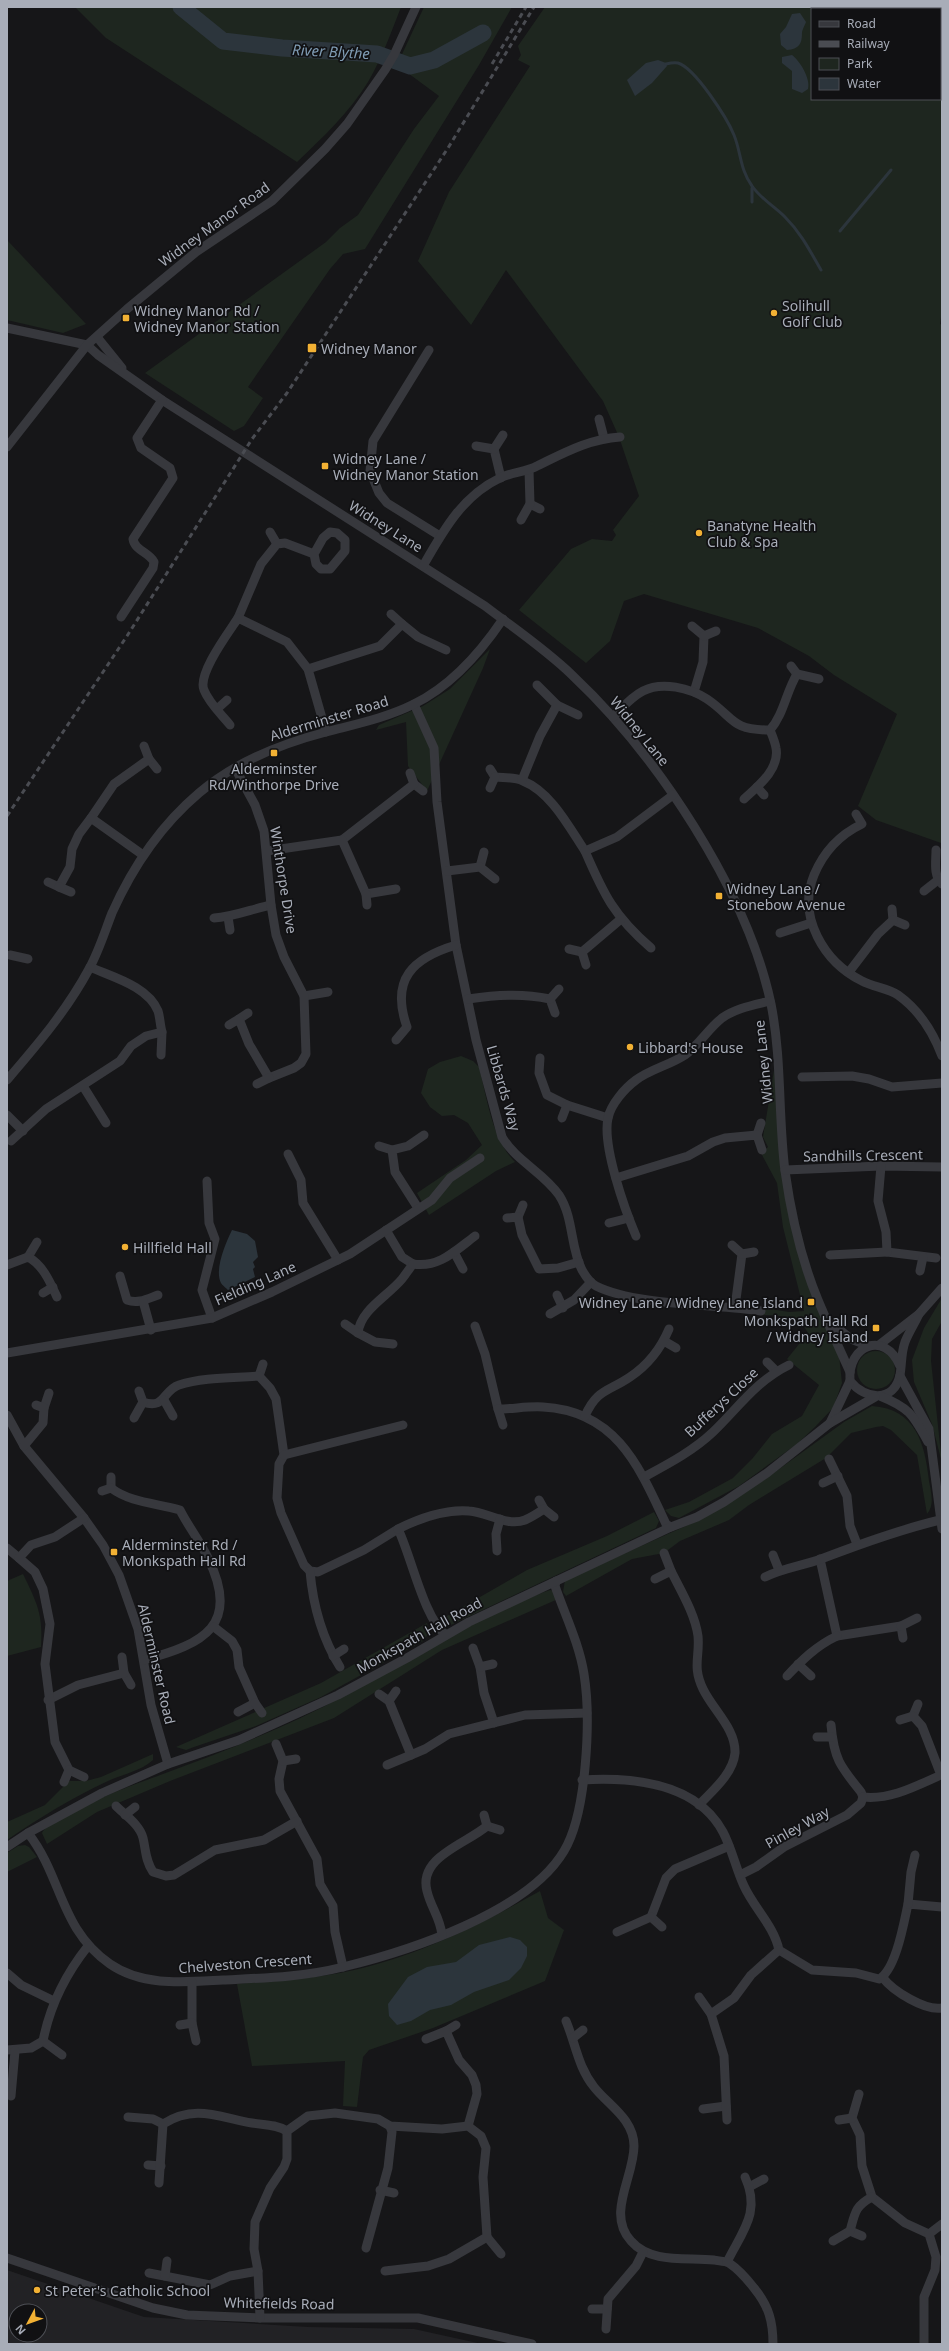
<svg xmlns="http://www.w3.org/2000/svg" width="949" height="2351" font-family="'Noto Sans',sans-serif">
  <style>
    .built { fill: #222225; fill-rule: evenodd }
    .green { fill: #1e261f }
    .water { fill: #2c353c }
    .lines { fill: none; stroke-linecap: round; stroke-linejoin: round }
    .stream { stroke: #2c353c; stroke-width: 3 }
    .river { stroke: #2c353c; stroke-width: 17 }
    .minor { stroke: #37383d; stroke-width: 9 }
    .rail { stroke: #4a4c52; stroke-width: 3; stroke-dasharray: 5 4; stroke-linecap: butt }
    .poi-dot { fill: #f2b134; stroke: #111113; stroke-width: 1.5 }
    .labels { text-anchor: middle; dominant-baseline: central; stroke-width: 3.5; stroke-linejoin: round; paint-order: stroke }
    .street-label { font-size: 14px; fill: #a8adb8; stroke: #111113 }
    .poi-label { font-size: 14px; fill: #a8adb8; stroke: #111113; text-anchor: start }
    .water-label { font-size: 15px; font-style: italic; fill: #7f9bb3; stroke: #111113 }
  </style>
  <rect width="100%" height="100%" fill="#161618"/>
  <path class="built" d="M7 2270 144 2317 308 2327 414 2329 482 2344H7ZM16 2311H40V2335H16Z"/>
  <g class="green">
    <path d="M75 7H401C391 33 382 58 368 82 349 113 323 137 297 162L106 38Z"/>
    <path d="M424 7H512L479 65 365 249 343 254 330 269 248 387 263 398 244 426 234 431 145 373 326 242 340 228 358 215 414 129 439 96 397 65Z"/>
    <path d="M545 7H942V50L940 53V9H812V99H940V81L942 85V311L940 324 942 325 941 843 876 820 858 806 897 714 834 675 809 656 758 628 644 594 624 601 610 641 586 663 519 610 571 549 592 539 612 541 616 535 613 530 639 496 619 437 603 401 506 270 471 325 418 261 449 192 530 66 518 60 521 55 518 46Z"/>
    <path d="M7 240 86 324 63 333 7 320Z"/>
    <path d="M490 649 483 668 427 791 408 766 406 722 376 730 379 725 423 706 450 689Z"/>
    <path d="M461 1056 473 1061 479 1067C487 1098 492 1139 515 1162L496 1171 429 1215 417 1193 466 1160 482 1145 468 1123 454 1115 442 1116 430 1107 421 1093 428 1069 440 1062Z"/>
    <path d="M775 1064 789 1209 839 1355 842 1383 833 1408 815 1427 797 1444 739 1486 679 1518 671 1516 665 1510 689 1502 733 1478 752 1459 772 1434 802 1416 819 1385 787 1359 808 1333C799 1314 780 1316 762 1315L764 1308 789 1312 804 1311 783 1227 777 1183 761 1153 768 1147 763 1137Z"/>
    <path d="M942 1298V1321L932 1339 931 1361 942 1463 932 1424 914 1382 912 1360 924 1328Z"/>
    <circle cx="876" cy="1370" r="19"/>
    <path d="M872 1406C916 1409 925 1444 929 1481 931 1492 935 1505 927 1514L917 1455 891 1430 883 1426 876 1427 851 1433 826 1458 749 1505 729 1520 680 1541 664 1553 632 1559 566 1596 563 1592 565 1580 697 1521 764 1480 844 1422Z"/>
    <path d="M654 1512 659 1521 656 1528 451 1625 445 1624 440 1620 527 1570 607 1536Z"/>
    <path d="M23 1574C37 1603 43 1614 41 1647L7 1656V1581Z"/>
    <path d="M550 1590 554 1591 558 1599 442 1650 334 1718 170 1781 97 1812 47 1844 42 1833C54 1813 138 1783 163 1774 225 1751 287 1727 346 1695 413 1659 478 1615 550 1590Z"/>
    <path d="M427 1623 429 1633 423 1641 321 1697 256 1726 194 1747 186 1750 176 1747 321 1683Z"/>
    <path d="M153 1754V1760C141 1771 123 1774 108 1781 73 1797 39 1818 7 1840V1822L45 1805 69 1781H86L101 1777Z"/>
    <path d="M25 1845 29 1847 37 1857 7 1872V1853L18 1846Z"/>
    <path d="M540 1891 548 1918 564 1930 545 1981 433 2028 369 2050 363 2057 357 2107 343 2106 345 2061 252 2066 237 1984C268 1981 298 1980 328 1975 404 1963 474 1928 540 1891Z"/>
  </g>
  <g class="water">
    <path d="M800 13 806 22C805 25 802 30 802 33 802 44 799 49 787 50L781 45 780 34 786 27 792 14Z"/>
    <path d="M792 55C800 61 811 79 808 89L802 93 792 89V71L782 63V57Z"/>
    <path d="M658 60 666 63 667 66 652 83 635 96 627 80 646 63Z"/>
    <path d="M232 1230 247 1234 255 1241 258 1257 253 1262 255 1267 253 1269 255 1277 228 1290C226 1288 222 1285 221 1283 214 1270 226 1242 232 1230Z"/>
    <path d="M510 1937 520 1940 527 1947V1956L521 1968 509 1980 474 1992 451 2005 430 2010 411 2021 397 2025 389 2016 388 2004 408 1977 427 1967 456 1962 479 1945Z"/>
  </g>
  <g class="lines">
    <g class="stream">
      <path d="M666 64C670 63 674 62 678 63 695 68 727 118 734 135 741 152 740 170 752 186 761 199 774 206 785 217 801 233 810 251 821 270"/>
      <path d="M752 188V202"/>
      <path d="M840 231 891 170"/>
    </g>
    <path class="river" d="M181 7 223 41 282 48 377 54 410 66 434 60 483 33"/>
    <g class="minor">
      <path d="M7 328 87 345"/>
      <path d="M97 337 122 368"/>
      <path d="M87 345 98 355 162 400 485 606C515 629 545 649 572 675 656 754 747 890 771 1004 782 1059 778 1115 785 1171 791 1214 801 1259 818 1300 828 1324 839 1348 850 1372"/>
      <path d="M429 350 373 441 370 471 379 493 387 503 440 536"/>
      <path d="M599 419 604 438"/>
      <path d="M476 446 494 449 501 478"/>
      <path d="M7 447 87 345 127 309 196 252 272 201 325 149 347 124 385 70 394 55 416 7"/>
      <path d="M494 449 503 435"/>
      <path d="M530 504 540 509"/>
      <path d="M521 520 530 504 529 470"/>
      <path d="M270 532 277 544"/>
      <path d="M423 566C443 531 462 496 500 478 512 472 526 472 537 466 564 453 589 439 620 437"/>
      <path d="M391 614 402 624"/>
      <path d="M121 617 153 568 154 562C149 552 135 551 133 539L173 478 170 468 141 448 137 438 162 400"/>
      <path d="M238 618 261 564 277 544 285 543 314 554 323 538 330 532 337 533 345 540V551L330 569H321L316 564 314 554"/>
      <path d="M692 626 704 636 703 662 694 692"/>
      <path d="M704 636 716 631"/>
      <path d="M791 666 797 674"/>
      <path d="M308 669 380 646 402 624 418 637 446 650"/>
      <path d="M414 704 434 748 437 802 456 945 476 1040 502 1137C516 1161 543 1172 559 1195 574 1218 570 1247 582 1270 586 1277 590 1283 596 1286 636 1306 715 1304 761 1311"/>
      <path d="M557 705 578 715"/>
      <path d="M217 709 227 700"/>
      <path d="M613 717C622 708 631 697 643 691 662 681 690 688 707 699 735 718 730 730 770 730 784 714 786 692 797 674L819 679"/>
      <path d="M230 725C221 714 209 703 204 690 197 674 229 632 238 618L287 642 308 669 326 732"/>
      <path d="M149 759 157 769"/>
      <path d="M490 769 495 777C504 778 515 777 523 781 551 792 569 827 585 851L617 837 673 795"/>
      <path d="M522 780 540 736 557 705 537 685"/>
      <path d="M414 784 423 791"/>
      <path d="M757 787 764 795"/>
      <path d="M490 788 495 777"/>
      <path d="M744 799C758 786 780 769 776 748 775 742 772 735 770 730"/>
      <path d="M856 814 862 824C839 835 824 851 814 875 797 917 824 962 862 981 873 987 888 988 898 995 919 1010 933 1032 942 1056"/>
      <path d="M91 818 114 784 149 759 144 746"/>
      <path d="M342 840 414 784 410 773"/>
      <path d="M936 850C936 862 933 875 942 884"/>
      <path d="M267 851 342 840 366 894 396 889"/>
      <path d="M585 851C604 895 614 916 651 948"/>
      <path d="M480 867 484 852"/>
      <path d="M447 871 480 867 495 879"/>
      <path d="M48 882 59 887 70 867 72 849 79 834 91 818 143 855"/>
      <path d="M59 887 71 892"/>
      <path d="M924 891 938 880"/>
      <path d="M366 894 367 905"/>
      <path d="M892 909 893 920 905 925"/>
      <path d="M228 917 230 930"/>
      <path d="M214 918C233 917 252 909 271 905"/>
      <path d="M780 933 811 923"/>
      <path d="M569 949 582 952 621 919"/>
      <path d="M582 952 586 965"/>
      <path d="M10 955 28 959"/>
      <path d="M849 972 878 934 893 920"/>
      <path d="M304 996 328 992"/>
      <path d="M468 999C496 995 522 993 550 999L555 1013"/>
      <path d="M550 999 559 989"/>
      <path d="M239 1019 248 1013"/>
      <path d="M229 1025 239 1019 249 1044 269 1078 294 1068 301 1063 306 1054 304 996 284 957 276 935 271 905 264 831 255 805 235 768"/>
      <path d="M396 1040 407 1027C390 979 413 958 456 945"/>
      <path d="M161 1055 162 1032"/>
      <path d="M540 1058 539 1073 547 1095 567 1105 608 1118"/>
      <path d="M802 1077 852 1076 869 1079 892 1087 942 1083"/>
      <path d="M7 1080C38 1044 67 1010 89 969 99 951 105 931 112 913 133 866 160 826 199 793 235 762 280 744 326 732 356 724 386 718 414 704 451 686 480 653 503 619"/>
      <path d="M257 1084 269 1078"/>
      <path d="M83 1086 106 1123"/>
      <path d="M7 1115 23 1131"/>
      <path d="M562 1118 567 1105"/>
      <path d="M757 1135 761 1123"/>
      <path d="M11 1141 46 1109 120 1061 131 1046 146 1036 162 1032C160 1025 160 1017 158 1011 148 986 112 977 90 967"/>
      <path d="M379 1146 392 1150"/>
      <path d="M288 1154 301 1180 303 1203 338 1260"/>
      <path d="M785 1170 881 1166 942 1167"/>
      <path d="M616 1178 688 1156 713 1142 725 1138 757 1135 762 1150"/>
      <path d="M207 1181 209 1223 215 1239 202 1290 212 1318"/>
      <path d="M418 1208 395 1172 392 1150 408 1146 424 1135"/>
      <path d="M518 1217 523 1205"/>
      <path d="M507 1218 518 1217 522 1235 539 1269 558 1268 579 1262"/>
      <path d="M609 1223 629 1218"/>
      <path d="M386 1230 402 1257 413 1264C409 1269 406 1274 402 1279 388 1296 360 1310 358 1333L375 1342 393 1344"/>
      <path d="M636 1236C625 1210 602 1146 608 1118 611 1104 625 1088 636 1080 651 1069 670 1065 685 1055 699 1045 708 1029 722 1018 736 1008 754 1005 770 1001"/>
      <path d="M732 1245 742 1254 735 1307"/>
      <path d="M454 1252 463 1269"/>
      <path d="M887 1252 936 1258"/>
      <path d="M742 1254 754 1252"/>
      <path d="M830 1255 887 1252 886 1232 878 1201 881 1166"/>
      <path d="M28 1257 37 1242"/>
      <path d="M413 1264C439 1268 455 1251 475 1236"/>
      <path d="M7 1265 28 1257C43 1265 50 1282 57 1297"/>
      <path d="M920 1271 923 1257"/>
      <path d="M120 1276 127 1300C138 1304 147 1299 158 1295"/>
      <path d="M43 1293 53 1287"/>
      <path d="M557 1295 563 1308"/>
      <path d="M143 1301 151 1330"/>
      <path d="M550 1314 574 1300 591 1282"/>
      <path d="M829 1321 851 1339 869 1346"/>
      <path d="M345 1324 358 1333"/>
      <path d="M475 1326 485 1354 498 1409C513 1409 528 1406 543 1407 616 1411 639 1466 666 1524L671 1527"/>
      <path d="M664 1341 676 1348"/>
      <path d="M879 1345 919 1314 942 1288"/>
      <path d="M7 1353 212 1318 272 1292 350 1254 432 1200 450 1178 480 1158"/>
      <path d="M767 1362 776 1371"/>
      <path d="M900 1366C885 1330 847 1345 850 1381 865 1400 894 1403 900 1375 902 1364 901 1353 905 1342 909 1332 915 1323 919 1314"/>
      <path d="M259 1376 263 1364"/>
      <path d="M900 1376 929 1429 942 1529"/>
      <path d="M139 1391 143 1402C165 1410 163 1390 179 1385 203 1377 233 1378 259 1376L270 1388 276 1399 284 1455 279 1464 277 1498 281 1513 304 1565 310 1571 318 1572 364 1550 398 1529C411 1555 424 1619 446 1635"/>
      <path d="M880 1396C910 1408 913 1415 928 1442"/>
      <path d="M164 1400 173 1416"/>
      <path d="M44 1408 49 1393"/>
      <path d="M498 1409 503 1425"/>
      <path d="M7 1415 24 1446 84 1518 103 1545 119 1575 138 1629 151 1705 168 1764"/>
      <path d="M585 1416C597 1389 608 1392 630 1377 648 1365 661 1348 669 1329"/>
      <path d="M134 1418 143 1402"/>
      <path d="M830 1423 850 1381"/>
      <path d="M24 1446 43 1423 44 1408 36 1405"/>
      <path d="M284 1455 403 1425"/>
      <path d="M829 1459 847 1496 850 1526 857 1544"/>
      <path d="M644 1477C668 1464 693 1451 713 1432 738 1408 756 1381 789 1365"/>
      <path d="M823 1483 838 1476"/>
      <path d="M111 1488V1477"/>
      <path d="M102 1491 111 1488C131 1503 156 1503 180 1510 188 1526 200 1541 208 1558 241 1625 204 1644 144 1660"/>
      <path d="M539 1500 544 1509"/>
      <path d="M398 1529C420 1518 444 1509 469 1511 487 1512 507 1527 525 1520 532 1517 538 1513 544 1509L554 1517"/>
      <path d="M7 1548 19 1558"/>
      <path d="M497 1551 496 1534 500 1519"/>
      <path d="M664 1553 671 1571"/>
      <path d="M773 1555 779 1570"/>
      <path d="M820 1559 837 1636 901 1626 903 1638"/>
      <path d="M310 1571C313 1606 322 1638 340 1667"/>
      <path d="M765 1577C783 1568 802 1566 821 1559 860 1544 898 1530 940 1520"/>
      <path d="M655 1579 671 1571C681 1591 695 1614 698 1636 700 1657 692 1666 703 1689 713 1710 736 1729 735 1753 733 1774 712 1791 699 1805"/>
      <path d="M901 1626 917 1618"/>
      <path d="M214 1627 232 1641 237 1650 239 1667 255 1703 238 1712"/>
      <path d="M473 1648 480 1667 484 1693 494 1723"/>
      <path d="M333 1656 344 1649"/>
      <path d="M798 1664 811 1676"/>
      <path d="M480 1667 493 1664"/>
      <path d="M124 1673 131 1685"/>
      <path d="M787 1676C802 1660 816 1646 837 1636"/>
      <path d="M379 1694 389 1701 411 1755 425 1749 449 1734 525 1715 587 1713"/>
      <path d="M48 1700 78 1685 124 1673 122 1657"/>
      <path d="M389 1701 396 1691"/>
      <path d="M255 1703 262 1713"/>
      <path d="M913 1716 918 1704"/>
      <path d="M831 1725C834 1759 840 1766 861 1792L863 1797"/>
      <path d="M817 1737H832"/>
      <path d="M276 1744 283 1761 279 1779 280 1791 317 1859 320 1884 333 1906 335 1932 343 1967"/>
      <path d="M283 1761 296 1759"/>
      <path d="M387 1765 411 1755"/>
      <path d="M84 1777 69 1770 55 1742 45 1664 50 1624 43 1589 35 1572 19 1558 31 1545 55 1537 84 1518"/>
      <path d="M582 1780C632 1777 696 1782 723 1832 732 1849 736 1869 744 1886 754 1908 774 1926 779 1950L812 1970 856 1973 879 1979C896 1970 904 1922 908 1904L942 1907"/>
      <path d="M64 1782 69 1770"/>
      <path d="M863 1797C891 1800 916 1786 941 1775L922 1726 913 1716 900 1720"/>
      <path d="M116 1806C125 1815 140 1825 143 1838 146 1850 145 1860 153 1872L166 1876 174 1875 215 1850 264 1840 297 1821"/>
      <path d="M125 1815 135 1807"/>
      <path d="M487 1826 500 1830"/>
      <path d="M28 1833C63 1878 59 1928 110 1964 143 1987 186 1982 223 1980 263 1978 304 1977 343 1967 409 1951 528 1912 564 1851 587 1813 591 1718 584 1674 579 1643 565 1615 555 1586L556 1581"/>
      <path d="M7 1847 28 1833 102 1793 168 1764 239 1740 338 1695 407 1658 469 1622 671 1527 697 1517 724 1502 767 1473 830 1423 875 1397"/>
      <path d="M740 1875 756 1867 784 1847 847 1815 861 1803 863 1797"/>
      <path d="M908 1904 911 1872 915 1855"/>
      <path d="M662 1927 651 1917 666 1878 675 1869 729 1846"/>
      <path d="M617 1932 651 1917"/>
      <path d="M442 1935C440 1917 431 1908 427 1891 418 1857 466 1844 487 1826L484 1815"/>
      <path d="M7 1973 21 1985 54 2001"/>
      <path d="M883 1978C893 1991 925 2011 942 2008"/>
      <path d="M192 1982V2023L196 2041"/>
      <path d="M699 1997 711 2014"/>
      <path d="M566 2021C576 2045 578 2067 594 2087 608 2105 634 2119 634 2146 634 2177 606 2214 631 2241 651 2264 687 2257 714 2260 718 2261 725 2261 729 2263 738 2269 747 2279 754 2288 769 2306 773 2322 773 2344"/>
      <path d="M180 2025 192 2023"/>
      <path d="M446 2031 456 2025"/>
      <path d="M573 2038 583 2030"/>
      <path d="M426 2039 446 2031 459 2060 472 2075 476 2085 477 2094 468 2126"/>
      <path d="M43 2041 62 2055"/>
      <path d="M7 2050 31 2048 43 2041C50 2005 65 1975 88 1946"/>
      <path d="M859 2094 852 2118 860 2135 862 2166 872 2197 905 2223 929 2234 936 2257 935 2270 924 2297V2344"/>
      <path d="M11 2096 15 2051"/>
      <path d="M703 2109 726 2106"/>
      <path d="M128 2117 153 2119 163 2124"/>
      <path d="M727 2120 724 2056 711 2014 734 1998 751 1975 779 1950"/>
      <path d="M839 2120 852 2118"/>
      <path d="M148 2165 161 2166"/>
      <path d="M159 2183 163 2124C195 2104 218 2117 252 2123 264 2125 275 2124 287 2131"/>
      <path d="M749 2187 764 2179"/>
      <path d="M380 2190 394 2193"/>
      <path d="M850 2231 862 2236"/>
      <path d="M929 2234 942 2224"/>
      <path d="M487 2237 501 2254"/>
      <path d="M833 2241 850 2231C855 2213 855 2206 872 2197"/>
      <path d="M366 2248 388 2168 392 2132 390 2126"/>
      <path d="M7 2258 153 2308 187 2315 260 2318H418L532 2344"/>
      <path d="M727 2262C743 2230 761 2212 745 2177"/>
      <path d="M149 2273 210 2285 230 2276 258 2271"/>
      <path d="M165 2276 167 2261"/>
      <path d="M592 2309H607"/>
      <path d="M260 2318 258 2271 254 2249 255 2222 270 2188 284 2167 287 2159V2131L308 2116 335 2113 378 2119 390 2126 442 2129 468 2126 481 2136 486 2148 483 2177 487 2237 449 2259 428 2266 385 2271"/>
      <path d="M606 2329 608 2299 636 2266 643 2252"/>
    </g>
    <g class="rail">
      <path d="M492 64 526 7"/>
      <path d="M7 816 127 636 252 439 287 393 448 148 534 7"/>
    </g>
  </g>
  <g class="poi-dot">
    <circle cx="774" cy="313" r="4"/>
    <rect x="122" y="314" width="8" height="8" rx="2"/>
    <rect x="307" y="343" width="10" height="10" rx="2"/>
    <rect x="321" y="462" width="8" height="8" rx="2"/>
    <circle cx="699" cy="533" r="4"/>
    <rect x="270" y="749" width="8" height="8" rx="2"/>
    <rect x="715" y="892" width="8" height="8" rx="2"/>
    <circle cx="630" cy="1047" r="4"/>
    <circle cx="125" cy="1247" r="4"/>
    <rect x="807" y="1298" width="8" height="8" rx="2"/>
    <rect x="872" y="1324" width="8" height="8" rx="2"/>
    <rect x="110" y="1548" width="8" height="8" rx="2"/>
    <circle cx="37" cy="2290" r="4"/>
  </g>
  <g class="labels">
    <g class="street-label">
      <text transform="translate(214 224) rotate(-36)">Widney Manor Road</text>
      <text transform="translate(386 526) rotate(32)">Widney Lane</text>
      <text transform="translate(329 718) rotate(-17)">Alderminster Road</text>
      <text transform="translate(640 731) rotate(51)">Widney Lane</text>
      <text transform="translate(284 880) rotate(81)">Winthorpe Drive</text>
      <text transform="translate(763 1062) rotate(-96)">Widney Lane</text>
      <text transform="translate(504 1088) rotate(74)">Libbards Way</text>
      <text transform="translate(863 1155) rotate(-1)">Sandhills Crescent</text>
      <text transform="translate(255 1283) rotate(-24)">Fielding Lane</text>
      <text transform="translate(721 1402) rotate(-43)">Bufferys Close</text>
      <text transform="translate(419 1635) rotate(-29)">Monkspath Hall Road</text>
      <text transform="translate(157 1664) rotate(77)">Alderminster Road</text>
      <text transform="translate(797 1827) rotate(-29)">Pinley Way</text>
      <text transform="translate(245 1963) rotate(-4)">Chelveston Crescent</text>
      <text transform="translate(279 2303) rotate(1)">Whitefields Road</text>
    </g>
    <g class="poi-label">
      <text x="782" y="305">Solihull<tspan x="782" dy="16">Golf Club</tspan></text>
      <text x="134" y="310">Widney Manor Rd /<tspan x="134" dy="16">Widney Manor Station</tspan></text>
      <text x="321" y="348">Widney Manor</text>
      <text x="333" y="458">Widney Lane /<tspan x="333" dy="16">Widney Manor Station</tspan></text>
      <text x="707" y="525">Banatyne Health<tspan x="707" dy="16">Club &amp; Spa</tspan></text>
      <text x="274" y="768" text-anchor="middle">Alderminster<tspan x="274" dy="16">Rd/Winthorpe Drive</tspan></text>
      <text x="727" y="888">Widney Lane /<tspan x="727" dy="16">Stonebow Avenue</tspan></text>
      <text x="638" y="1047">Libbard's House</text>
      <text x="133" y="1247">Hillfield Hall</text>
      <text x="803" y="1302" text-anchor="end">Widney Lane / Widney Lane Island</text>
      <text x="868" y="1320" text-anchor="end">Monkspath Hall Rd<tspan x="868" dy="16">/ Widney Island</tspan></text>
      <text x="122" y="1544">Alderminster Rd /<tspan x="122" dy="16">Monkspath Hall Rd</tspan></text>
      <text x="45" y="2290">St Peter's Catholic School</text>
    </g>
    <g class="water-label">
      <text transform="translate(331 51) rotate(3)">River Blythe</text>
    </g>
  </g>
  <rect width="949" height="2351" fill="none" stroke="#a8adb8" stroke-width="16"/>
  <rect x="811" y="8" width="130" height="92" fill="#111113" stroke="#4d4f55"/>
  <rect x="819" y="21" width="20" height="6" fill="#37383d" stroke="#4d4f55"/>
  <text x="847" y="28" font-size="12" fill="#a8adb8">Road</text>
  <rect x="819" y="41" width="20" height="6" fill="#4a4c52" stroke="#4d4f55"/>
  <text x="847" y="48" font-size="12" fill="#a8adb8">Railway</text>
  <rect x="819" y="58" width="20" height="12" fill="#1e261f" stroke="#4d4f55"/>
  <text x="847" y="68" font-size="12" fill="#a8adb8">Park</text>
  <rect x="819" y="78" width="20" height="12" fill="#2c353c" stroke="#4d4f55"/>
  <text x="847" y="88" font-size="12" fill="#a8adb8">Water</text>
  <g transform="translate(28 2323) rotate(229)"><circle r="19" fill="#111113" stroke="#4d4f55"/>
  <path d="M0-3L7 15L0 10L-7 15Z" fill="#f2b134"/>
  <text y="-6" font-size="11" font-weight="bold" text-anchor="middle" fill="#a8adb8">N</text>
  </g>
</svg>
